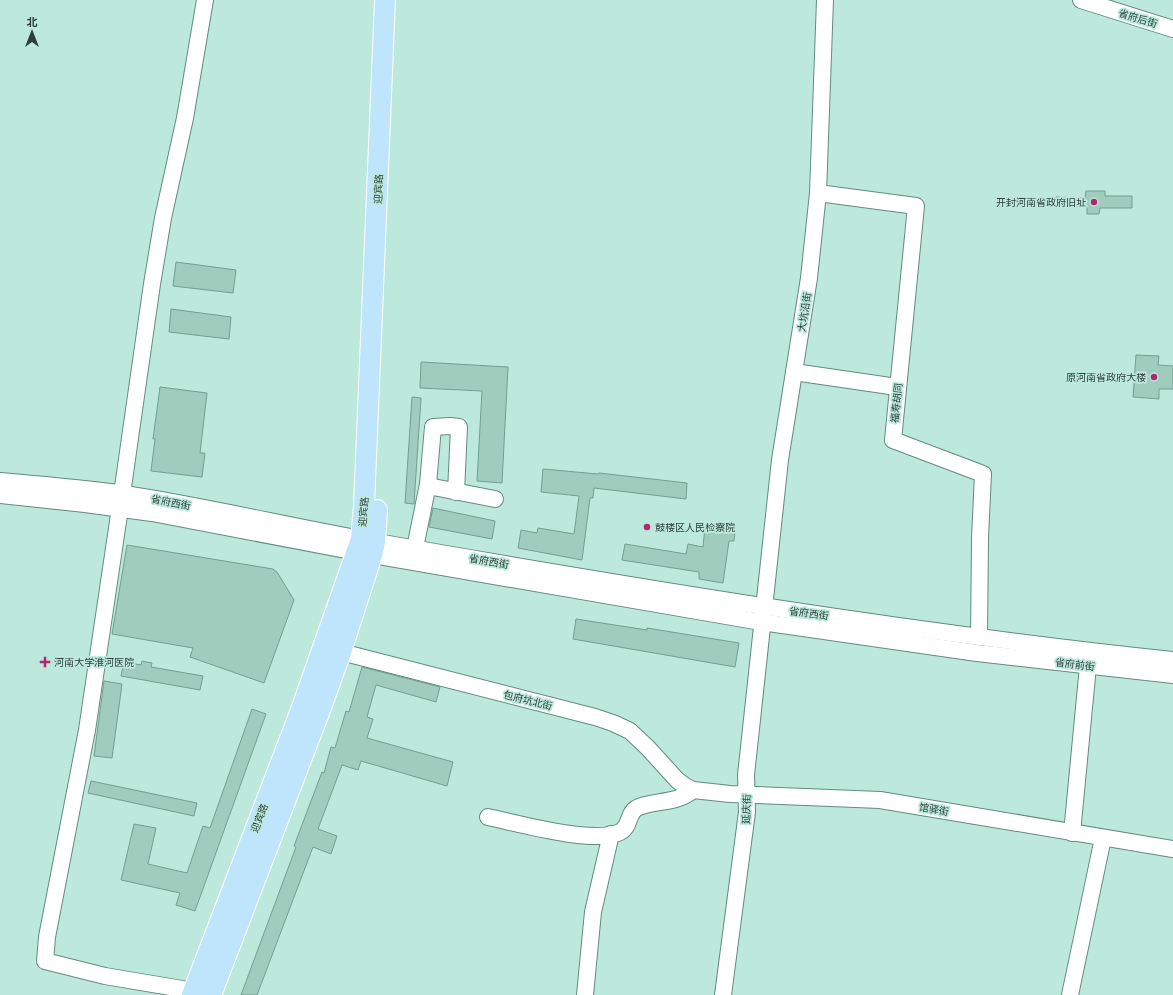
<svg xmlns="http://www.w3.org/2000/svg" width="1173" height="995" font-family="Manrope,'Noto Sans SC',sans-serif">
  <style>
    .building { fill: #a0ccbe; stroke: #739e91 }
    .lines { fill: none; stroke-linecap: round; stroke-linejoin: round }
    .minor-casing { stroke: #628c7f; stroke-width: 18 }
    .major-casing { stroke: #fff; stroke-width: 22 }
    .minor { stroke: #fff; stroke-width: 16 }
    .major { stroke: #bee5fc; stroke-width: 20 }
    .poi-dot { fill: #af296f; stroke: #bce9db; stroke-width: 1.5 }
    .labels { text-anchor: middle; dominant-baseline: central; stroke-width: 3.5; stroke-linejoin: round; paint-order: stroke }
    .street-label { font-size: 10px; fill: #2d3f3a; stroke: #bce9db }
    .poi-label { font-size: 10px; fill: #2d3f3a; stroke: #bce9db; text-anchor: end }
  </style>
  <rect width="100%" height="100%" fill="#bce9db"/>
  <g class="building">
    <path d="M1086 191H1105V196H1132V208H1100L1099 214H1087V207L1056 206V197L1085 198Z"/>
    <path d="M176 262 236 270 233 293 173 286Z"/>
    <path d="M171 309 231 317 229 339 169 332Z"/>
    <path d="M1136 355 1159 356 1158 365 1173 366V389H1159V399L1133 397Z"/>
    <path d="M421 362 508 367 502 483 477 481 482 391 420 388Z"/>
    <path d="M160 387 207 393 200 453H205L202 477 151 471 155 439H153Z"/>
    <path d="M412 397 421 398 414 504 405 503Z"/>
    <path d="M543 469 598 474 599 473 687 483 686 499 594 488 593 498H590L582 560 518 548 521 530 537 533 538 528 574 534 579 496 541 492Z"/>
    <path d="M433 508 495 521 492 539 429 527Z"/>
    <path d="M705 527 735 531 734 541H729L723 583 699 579V572L622 560 625 544 686 554 688 544 703 547Z"/>
    <path d="M127 545 273 569 277 572 294 600 264 683 190 657 193 648 112 634Z"/>
    <path d="M576 619 647 630V628L739 643 735 667 573 639Z"/>
    <path d="M142 661 152 663 151 667 203 676 200 690 121 676 124 662 141 665Z"/>
    <path d="M362 667 440 687 436 702 376 685 367 717 373 719 367 738 453 762 447 786 361 761 358 770 342 765 318 829 337 836 331 854 313 847 257 995H241L296 847 294 846 322 772 324 773 331 747 335 748 346 711 349 712Z"/>
    <path d="M104 681 122 684 112 758 94 756Z"/>
    <path d="M252 709 266 714 195 911 176 905 180 893 121 880 134 824 156 828 148 864 187 873 203 826 210 828Z"/>
    <path d="M91 781 197 803 194 816 88 793Z"/>
  </g>
  <g class="lines">
    <defs>
      <g id="minor">
        <path d="M1081 0 1173 29"/>
        <path d="M818 193 916 206 893 440 983 474 980 538 979 637"/>
        <path d="M794 372 897 387"/>
        <path d="M0 481C41 485 83 488 125 494 209 507 292 527 377 542 641 588 906 632 1173 660"/>
        <path d="M428 486 495 499"/>
        <path d="M122 494 152 284 163 218 185 118 205 0"/>
        <path d="M0 495 85 504 152 513 372 555 761 622 977 653 1173 675"/>
        <path d="M120 508 87 730 47 937 45 961 105 976 194 991"/>
        <path d="M415 548 428 484 433 427 450 426 459 427 456 492"/>
        <path d="M341 652 595 717 613 723 630 731 648 748 677 780 685 786 693 790 730 794 880 800 1173 849"/>
        <path d="M488 817C517 823 594 845 620 832 631 827 627 811 639 807 657 800 677 804 693 790"/>
        <path d="M1072 833 1088 666"/>
        <path d="M585 995 593 912 611 834"/>
        <path d="M723 995 747 812 746 775 780 460 809 278 818 193 825 0"/>
        <path d="M1070 995 1103 838"/>
      </g>
      <g id="major">
        <path d="M192 995 301 710 361 539 364 506 385 0"/>
        <path d="M211 995 319 713 341 652 372 555 375 542 377 510"/>
      </g>
    </defs>
    <use href="#minor" class="minor-casing"/>
    <use href="#major" class="major-casing"/>
    <use href="#minor" class="minor"/>
    <use href="#major" class="major"/>
  </g>
  <g class="poi-dot">
    <circle cx="1094" cy="202" r="4"/>
    <circle cx="1154" cy="377" r="4"/>
    <circle cx="647" cy="527" r="4"/>
    <path d="M43 656h4v4h4v4h-4v4h-4v-4h-4v-4h4z"/>
  </g>
  <g class="labels">
    <g class="street-label">
      <text transform="translate(1138 18) rotate(17)">省府后街</text>
      <text transform="translate(378 189) rotate(-88)">迎宾路</text>
      <text transform="translate(804 312) rotate(-81)">大坑沿街</text>
      <text transform="translate(896 403) rotate(-84)">福寿胡同</text>
      <text transform="translate(171 502) rotate(11)">省府西街</text>
      <text transform="translate(363 512) rotate(-85)">迎宾路</text>
      <text transform="translate(489 561) rotate(10)">省府西街</text>
      <text transform="translate(809 613) rotate(8)">省府西街</text>
      <text transform="translate(1075 664) rotate(7)">省府前街</text>
      <text transform="translate(528 700) rotate(14)">包府坑北街</text>
      <text transform="translate(746 809) rotate(-88)">延庆街</text>
      <text transform="translate(934 809) rotate(10)">馆驿街</text>
      <text transform="translate(259 818) rotate(-69)">迎宾路</text>
    </g>
    <g class="poi-label">
      <text x="1086" y="202">开封河南省政府旧址</text>
      <text x="1146" y="377">原河南省政府大楼</text>
      <text x="655" y="527" text-anchor="start">鼓楼区人民检察院</text>
      <text x="54" y="662" text-anchor="start">河南大学淮河医院</text>
    </g>
  </g>
  <g transform="translate(32 32)" stroke="#bce9db" stroke-width="3" paint-order="stroke">
  <path d="M0-3L7 15L0 10L-7 15Z" fill="#2d3f3a"/>
  <text y="-6" font-size="11" font-weight="bold" text-anchor="middle" fill="#2d3f3a">北</text>
  </g>
</svg>
